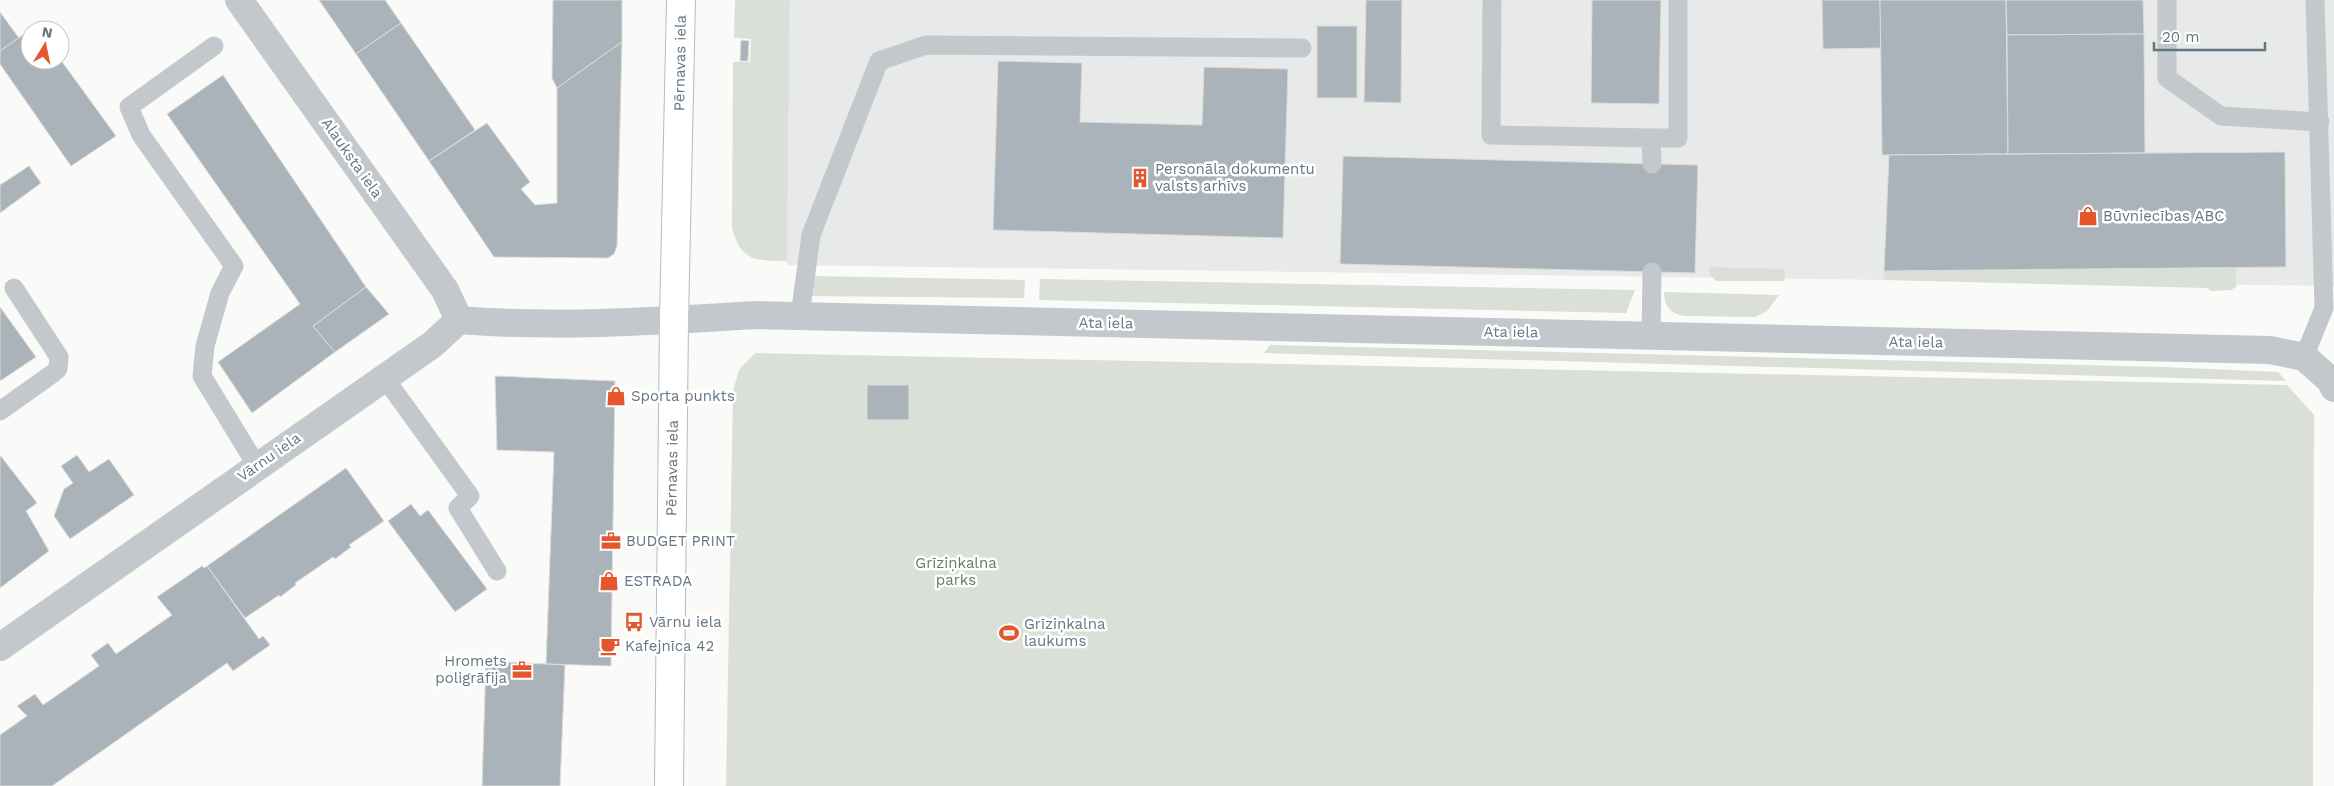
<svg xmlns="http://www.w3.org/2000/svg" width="2334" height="786" font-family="'Work Sans',sans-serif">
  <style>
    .built { fill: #e8e9e9 }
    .green { fill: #dadfd7 }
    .building { fill: #aab3b9; stroke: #dcdcda }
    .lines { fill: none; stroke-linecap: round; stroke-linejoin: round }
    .primary-casing { stroke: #b5babe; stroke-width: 30 }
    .lane { stroke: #c3c8cc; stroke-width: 19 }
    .street { stroke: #c3c8cc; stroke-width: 28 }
    .primary { stroke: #fff; stroke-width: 28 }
    .labels { text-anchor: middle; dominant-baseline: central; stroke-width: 5; stroke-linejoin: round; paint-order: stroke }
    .street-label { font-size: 15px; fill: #657683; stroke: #fff }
    .poi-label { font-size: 15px; fill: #657683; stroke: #fff; text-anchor: start }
    .park-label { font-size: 15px; fill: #687a64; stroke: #fff }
  </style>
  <rect width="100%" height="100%" fill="#fafaf8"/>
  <path class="built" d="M790 0H2334V286L787 265Z"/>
  <g class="green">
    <path d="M735 0H790L787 261C755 261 741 261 732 228L733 62H750L751 39 734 38Z"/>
    <path d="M1709 267 1784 269 1785 281H1716L1710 275Z"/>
    <path d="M2236 268V287L2231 290 2211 291 2207 288 1886 280 1883 277 1884 271Z"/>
    <path d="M809 276 1025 280 1024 298 806 296Z"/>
    <path d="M1040 279 1635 290 1626 313 1039 300Z"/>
    <path d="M1664 292 1779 295 1767 311 1755 317 1689 316C1674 316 1664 309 1664 292Z"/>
    <path d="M1270 345 2164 367 2278 372 2286 381 1264 353Z"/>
    <path d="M755 353 2287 385 2314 415 2313 786H726L733 391 739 370Z"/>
  </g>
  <g class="building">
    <path d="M319 0H385L401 23 356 54Z"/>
    <path d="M553 0H622V42L557 88 552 78Z"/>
    <path d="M1366 0H1402L1401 103 1364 102Z"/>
    <path d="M1592 0H1661L1659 104 1591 103Z"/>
    <path d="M1822 0H1880L1881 48 1823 49Z"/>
    <path d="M1880 0H2006L2008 154 1882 155Z"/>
    <path d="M2006 0H2143L2144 34 2007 35Z"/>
    <path d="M0 12 19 38 0 51Z"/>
    <path d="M401 23 475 130 429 161 356 54Z"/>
    <rect x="1317" y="26" width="40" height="72"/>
    <path d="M30 30V60L60 59 116 136 71 166 0 64V51Z"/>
    <path d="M2144 34 2145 153 2008 154 2007 35Z"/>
    <path d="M741 40 749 41 748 61H740Z"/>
    <path d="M622 42 617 246 614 254 608 258 494 257 429 161 487 123 530 182 521 189 535 205 557 203V88Z"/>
    <path d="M998 61 1082 63 1080 122 1202 125 1204 67 1288 69 1283 238 993 230Z"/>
    <path d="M223 75 366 287 313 326 335 352 252 413 218 362 300 304 167 114Z"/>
    <path d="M2285 152 2286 267 1884 271 1889 155Z"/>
    <path d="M1343 156 1698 165 1695 273 1340 264Z"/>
    <path d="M29 166 41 183 0 213V185Z"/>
    <path d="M366 287 389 314 335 352 313 326Z"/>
    <path d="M0 307 36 357 0 381Z"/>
    <path d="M495 376 615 381 611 666 546 664 554 452 497 450Z"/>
    <rect x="867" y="385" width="42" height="35"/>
    <path d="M0 455 37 503 26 511 49 551 0 588Z"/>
    <path d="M77 455 89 472 109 459 134 495 70 539 54 516 64 489 73 483 61 466Z"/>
    <path d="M346 468 384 521 349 545 351 547 335 559 333 557 295 583 296 585 280 597 279 595 245 618 207 566Z"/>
    <path d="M411 504 420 516 428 510 487 589 455 612 388 521Z"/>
    <path d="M202 566 204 568 207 566 259 639 263 636 270 645 233 671 227 663 52 786H0V735L27 716 17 706 35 694 43 705 99 666 91 655 108 643 116 654 172 615 157 597Z"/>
    <path d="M486 661 565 665 560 786H482Z"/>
  </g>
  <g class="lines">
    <defs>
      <path id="primary" d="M669 786 674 320 681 0"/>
    </defs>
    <use href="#primary" class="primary-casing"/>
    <g class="lane">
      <path d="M1492 0 1491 135 1651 138 1652 164"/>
      <path d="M2167 0V78L2221 116 2320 122"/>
      <path d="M214 46 129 107 141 135 234 266 220 293 205 346 202 376 257 466"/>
      <path d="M1651 138H1678V0"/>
      <path d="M800 316 811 235 879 61 926 45 1302 48"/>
      <path d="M1651 336 1652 272"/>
      <path d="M2304 357 2324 308 2315 0"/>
      <path d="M384 377 470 496 458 508 497 571"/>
      <path d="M0 411 52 374 58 369 59 357 14 288"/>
    </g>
    <g class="street">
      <path d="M239 0 445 290 459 320"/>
      <path d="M0 647 433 344 459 320C556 328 658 321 754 315L2270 350 2304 357 2330 380 2334 388"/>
    </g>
    <use href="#primary" class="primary"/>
  </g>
  <defs>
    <symbol id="building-bare" viewBox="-9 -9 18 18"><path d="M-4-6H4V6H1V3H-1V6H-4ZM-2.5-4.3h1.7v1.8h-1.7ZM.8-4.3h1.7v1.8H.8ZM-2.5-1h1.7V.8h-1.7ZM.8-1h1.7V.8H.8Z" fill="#e4572e" stroke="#fff" stroke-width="2.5" paint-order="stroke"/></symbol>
    <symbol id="shop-bare" viewBox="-9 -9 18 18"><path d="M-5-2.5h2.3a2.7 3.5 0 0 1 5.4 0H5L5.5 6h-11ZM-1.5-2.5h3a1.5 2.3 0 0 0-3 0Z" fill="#e4572e" stroke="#fff" stroke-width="2.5" paint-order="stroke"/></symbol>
    <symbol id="office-bare" viewBox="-9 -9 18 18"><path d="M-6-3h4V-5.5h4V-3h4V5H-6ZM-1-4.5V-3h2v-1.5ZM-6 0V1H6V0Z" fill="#e4572e" stroke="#fff" stroke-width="2.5" paint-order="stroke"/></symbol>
    <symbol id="bus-bare" viewBox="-9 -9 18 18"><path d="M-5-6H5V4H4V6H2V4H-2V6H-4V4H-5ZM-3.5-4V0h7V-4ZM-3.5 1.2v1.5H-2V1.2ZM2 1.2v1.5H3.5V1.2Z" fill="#e4572e" stroke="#fff" stroke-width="2.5" paint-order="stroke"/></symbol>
    <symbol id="stadium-bare" viewBox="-9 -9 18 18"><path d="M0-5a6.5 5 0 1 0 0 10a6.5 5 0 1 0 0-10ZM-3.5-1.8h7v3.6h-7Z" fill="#e4572e" stroke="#fff" stroke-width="2.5" paint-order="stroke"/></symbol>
    <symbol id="cafe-bare" viewBox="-9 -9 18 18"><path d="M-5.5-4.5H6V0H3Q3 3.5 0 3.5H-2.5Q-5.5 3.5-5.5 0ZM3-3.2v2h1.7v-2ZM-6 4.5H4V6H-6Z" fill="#e4572e" stroke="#fff" stroke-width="2.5" paint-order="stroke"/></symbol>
  </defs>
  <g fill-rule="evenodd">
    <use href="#building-bare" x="1126" y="164" width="28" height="28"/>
    <use href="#shop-bare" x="2074" y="202" width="28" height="28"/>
    <use href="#shop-bare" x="602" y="382" width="28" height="28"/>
    <use href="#office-bare" x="597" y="527" width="28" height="28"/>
    <use href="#shop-bare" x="595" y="567" width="28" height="28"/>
    <use href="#bus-bare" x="620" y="608" width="28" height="28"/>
    <use href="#stadium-bare" x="995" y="619" width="28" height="28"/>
    <use href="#cafe-bare" x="596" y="632" width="28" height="28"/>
    <use href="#office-bare" x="508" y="656" width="28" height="28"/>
  </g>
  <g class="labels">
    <g class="street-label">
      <text transform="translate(680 63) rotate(-89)">Pērnavas iela</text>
      <text transform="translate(352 158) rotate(55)">Alauksta iela</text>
      <text transform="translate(1106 323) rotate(1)">Ata iela</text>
      <text transform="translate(1511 332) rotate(1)">Ata iela</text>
      <text transform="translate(1916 342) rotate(1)">Ata iela</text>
      <text transform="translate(269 457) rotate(-35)">Vārnu iela</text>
      <text transform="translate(672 468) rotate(-89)">Pērnavas iela</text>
    </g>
    <g class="poi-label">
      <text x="1155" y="169">Personāla dokumentu<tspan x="1155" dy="17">valsts arhīvs</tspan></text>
      <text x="2103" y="216">Būvniecības ABC</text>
      <text x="631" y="396">Sporta punkts</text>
      <text x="626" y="541">BUDGET PRINT</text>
      <text x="624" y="581">ESTRADA</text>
      <text x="649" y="622">Vārnu iela</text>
      <text x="1024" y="624">Grīziņkalna<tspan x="1024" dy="17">laukums</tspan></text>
      <text x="625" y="646">Kafejnīca 42</text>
      <text x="507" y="661" text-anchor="end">Hromets<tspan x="507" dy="17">poligrāfija</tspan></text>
    </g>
    <g class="park-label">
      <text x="956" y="563">Grīziņkalna<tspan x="956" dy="17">parks</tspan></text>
    </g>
  </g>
  <g transform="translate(45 45) rotate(10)"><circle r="24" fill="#ffffff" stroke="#c1c8cd"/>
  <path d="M0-4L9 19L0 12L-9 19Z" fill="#e4572e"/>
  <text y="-8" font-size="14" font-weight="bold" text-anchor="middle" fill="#657683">N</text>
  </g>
  <path d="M2154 42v8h111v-8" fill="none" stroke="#657683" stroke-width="2.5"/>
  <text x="2162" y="42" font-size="15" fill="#657683" stroke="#ffffff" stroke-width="4" paint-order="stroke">20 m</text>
</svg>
